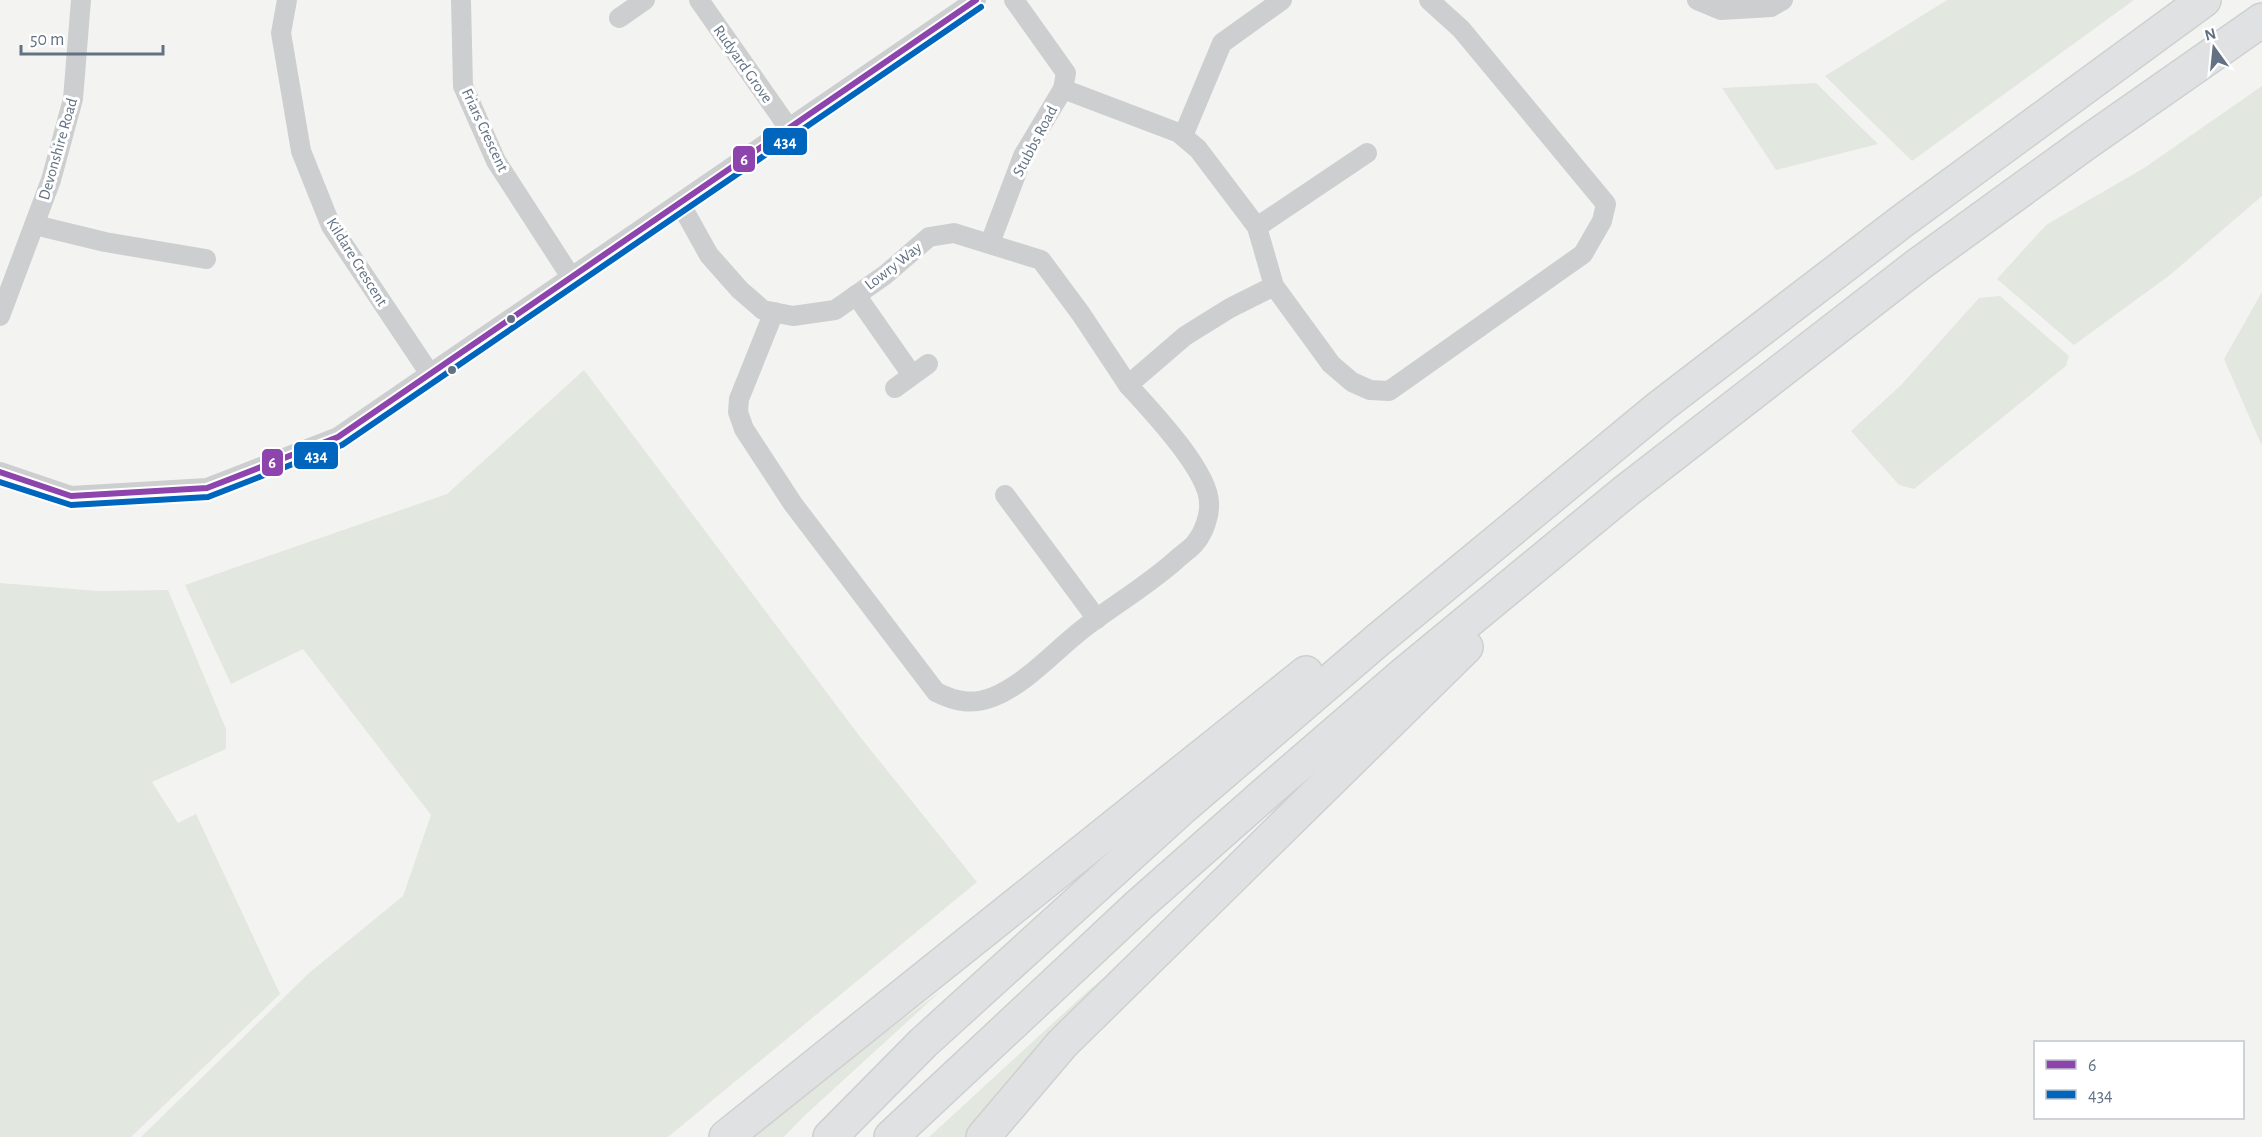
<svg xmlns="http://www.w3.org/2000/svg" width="2262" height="1137" font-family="'Alegreya Sans',sans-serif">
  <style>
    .green { fill: #e2e7df }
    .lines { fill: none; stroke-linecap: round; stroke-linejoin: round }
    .motorway-casing { stroke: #ced0d0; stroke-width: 36 }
    .minor { stroke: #cdcecf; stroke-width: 20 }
    .motorway { stroke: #e0e1e2; stroke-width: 33 }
    .bus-1-casing { stroke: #fff; stroke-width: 10 }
    .bus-2-casing { stroke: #fff; stroke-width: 10 }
    .bus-1 { stroke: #8e44ad; stroke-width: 6 }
    .bus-2 { stroke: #0065bd; stroke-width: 6 }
    .bus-dot { fill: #627183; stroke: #fff; stroke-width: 2 }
    .labels { text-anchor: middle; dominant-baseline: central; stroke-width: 6; stroke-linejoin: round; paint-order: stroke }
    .street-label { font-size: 16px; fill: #627183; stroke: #fff }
    .line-badge { stroke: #fff; stroke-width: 2 }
    .badge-label { font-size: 16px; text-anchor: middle; font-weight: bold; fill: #fff }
  </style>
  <rect width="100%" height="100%" fill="#f3f4f1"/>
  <g class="green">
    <path d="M1947 0H2134L1912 161 1825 76Z"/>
    <path d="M1816 83 1878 144 1776 170 1722 88Z"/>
    <path d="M2262 86V196L2170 275 2074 345 1997 279 2046 225 2144 168Z"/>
    <path d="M2262 292V446L2224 359Z"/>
    <path d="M2000 296 2069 356 2066 366 1914 489 1899 485 1851 431 1902 384 1979 298Z"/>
    <path d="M584 370 861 738 977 882 668 1137H141L309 973 403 896 431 815 303 649 231 684 185 585 447 494Z"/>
    <path d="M0 583 98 591 168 590 226 729V749L152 782 178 823 196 814 280 994 131 1137H0Z"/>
    <path d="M1135 952 1090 1003 965 1137H929L1089 990Z"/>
    <path d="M942 990 802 1118 784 1137H745Z"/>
  </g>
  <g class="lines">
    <defs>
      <g id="motorway">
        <path d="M726 1137 1306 673"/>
        <path d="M830 1137 923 1043 1183 807 1379 639 1661 406 1901 222 2204 0"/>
        <path d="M891 1137 1139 905 1267 792 1404 674 1626 491 1919 264 2086 143 2262 20"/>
        <path d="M983 1137 1062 1044 1466 647"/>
      </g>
    </defs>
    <use href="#motorway" class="motorway-casing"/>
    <g class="minor">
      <path d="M287 0 281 33 301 151 331 226 430 374"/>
      <path d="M461 0 463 86 496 161 571 277"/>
      <path d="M699 0 788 127"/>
      <path d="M1697 0 1721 10 1771 7 1783 0"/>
      <path d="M619 18 645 0"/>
      <path d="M1063 89 1179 133 1198 149 1257 227 1274 286 1331 364 1352 382 1370 390 1389 391 1583 254 1602 221 1606 204 1461 29 1429 0"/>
      <path d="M1183 136 1222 43 1282 0"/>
      <path d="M680 203 709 255 740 290 763 310 793 316 835 310 885 275 929 237 954 233 1041 260 1081 314 1128 385"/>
      <path d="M35 225 105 242 206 259"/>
      <path d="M1257 227 1367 153"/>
      <path d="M990 243 1023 156 1063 89 1066 73 1014 0"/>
      <path d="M856 295 912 375"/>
      <path d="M774 312 739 399 738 412 744 429 793 504 936 692C956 702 972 705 993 697 1028 683 1058 647 1088 625 1117 603 1148 585 1176 560 1182 554 1191 549 1196 542 1204 532 1210 515 1209 503 1209 471 1150 409 1128 385L1185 336 1230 308 1274 286"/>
      <path d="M0 316 51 180 73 99 81 0"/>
      <path d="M895 388 928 364"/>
      <path d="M0 472 71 496 207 488 338 437 976 0"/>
      <path d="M1005 495 1097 619"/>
    </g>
    <use href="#motorway" class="motorway"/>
    <defs>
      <path id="bus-1" d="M0 472 71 496 207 488 338 437 976 0"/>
      <path id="bus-2" d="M0 482 71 505 208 497 342 445 981 7"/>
    </defs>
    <use href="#bus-1" class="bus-1-casing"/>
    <use href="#bus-2" class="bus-2-casing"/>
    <use href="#bus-1" class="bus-1"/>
    <use href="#bus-2" class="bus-2"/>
  </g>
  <g class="bus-dot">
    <circle cx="511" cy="319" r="5"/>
    <circle cx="452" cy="370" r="5"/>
  </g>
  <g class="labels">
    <g class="street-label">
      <text transform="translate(743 64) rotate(55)">Rudyard Grove</text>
      <text transform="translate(485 130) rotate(65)">Friars Crescent</text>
      <text transform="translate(1035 141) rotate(-62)">Stubbs Road</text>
      <text transform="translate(58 149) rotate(-74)">Devonshire Road</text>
      <text transform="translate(357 262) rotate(58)">Kildare Crescent</text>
      <text transform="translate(893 266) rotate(-38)">Lowry Way</text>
    </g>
  </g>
  <g class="line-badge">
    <rect x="762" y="127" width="46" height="29" rx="6" fill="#0065bd"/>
    <rect x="732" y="145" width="24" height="28" rx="6" fill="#8e44ad"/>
    <rect x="293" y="441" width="46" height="29" rx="6" fill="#0065bd"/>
    <rect x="261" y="448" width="23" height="29" rx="6" fill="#8e44ad"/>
  </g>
  <g class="badge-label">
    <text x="785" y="147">434</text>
    <text x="744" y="165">6</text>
    <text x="316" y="461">434</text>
    <text x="272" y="468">6</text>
  </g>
  <rect x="2034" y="1041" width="210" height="78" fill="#ffffff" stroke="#c0c6cd" stroke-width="1.5"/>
  <rect x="2046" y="1060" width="30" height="9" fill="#8e44ad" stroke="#c0c6cd" stroke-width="1.5"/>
  <text x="2088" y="1071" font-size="18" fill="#627183">6</text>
  <rect x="2046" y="1090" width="30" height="9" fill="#0065bd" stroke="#c0c6cd" stroke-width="1.5"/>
  <text x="2088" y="1101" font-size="18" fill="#627183">434</text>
  <g transform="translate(2214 48) rotate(345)" stroke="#ffffff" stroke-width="4.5" paint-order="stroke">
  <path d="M0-4.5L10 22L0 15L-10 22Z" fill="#627183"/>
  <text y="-9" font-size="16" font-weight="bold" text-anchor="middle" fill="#627183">N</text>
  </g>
  <path d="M21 45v9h142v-9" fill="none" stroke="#627183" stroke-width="3"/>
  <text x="30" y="45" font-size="18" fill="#627183" stroke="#ffffff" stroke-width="4.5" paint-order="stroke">50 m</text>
</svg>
